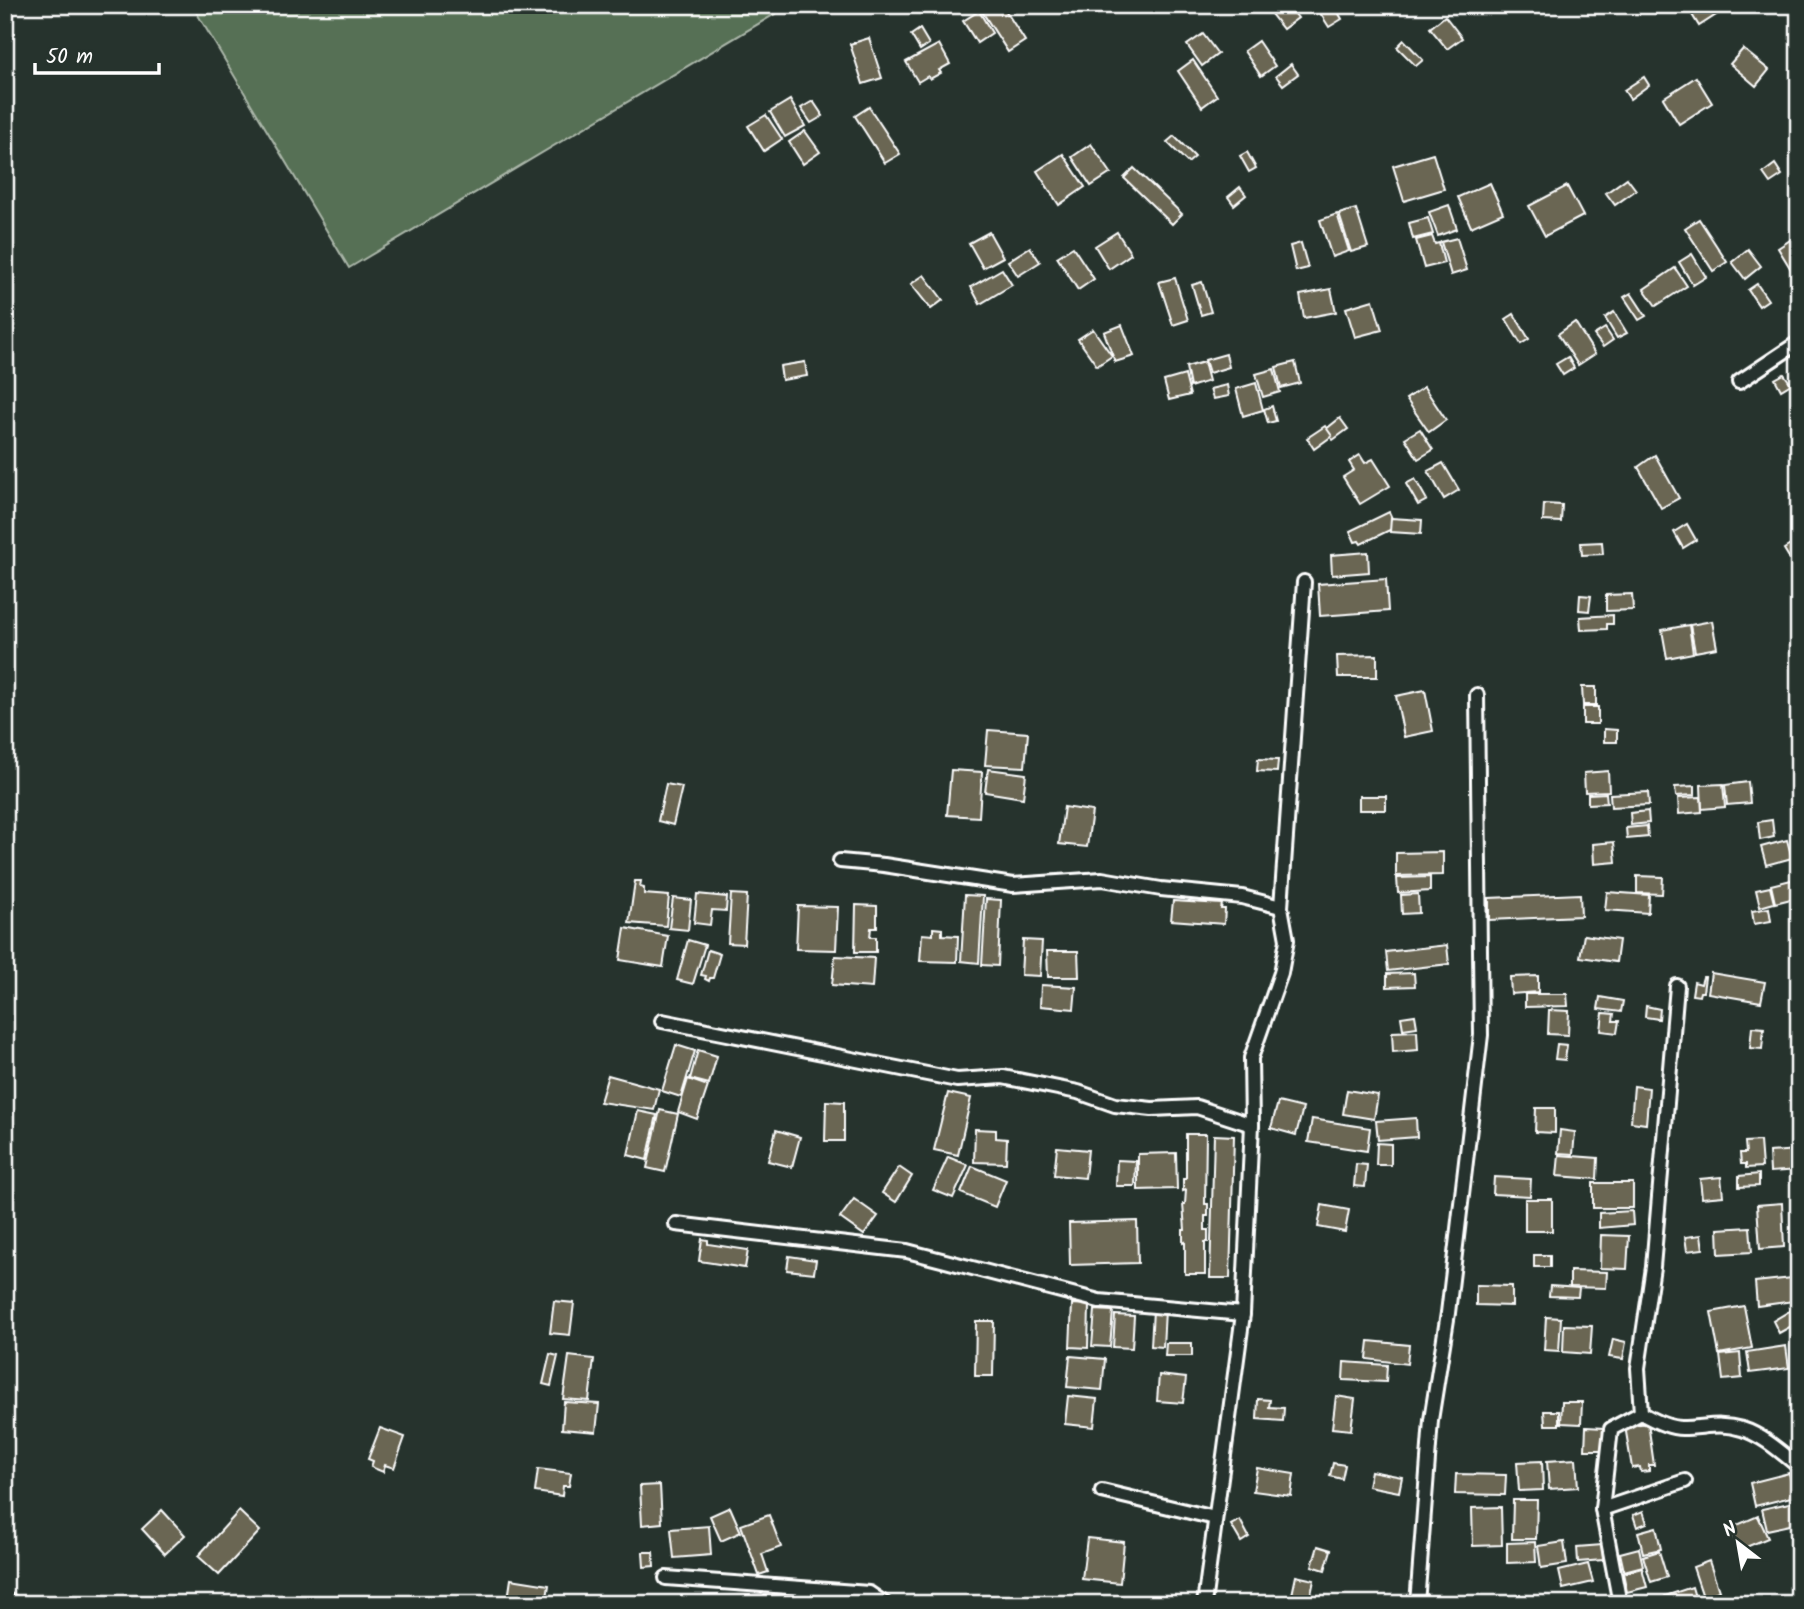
<svg xmlns="http://www.w3.org/2000/svg" width="1804" height="1609" font-family="Kalam,sans-serif">
  <style>
    .green { fill: #576f55; stroke: #abb7aa; stroke-width: 2 }
    .building { fill: #6a6653; stroke: #fff; stroke-width: 2 }
    .lines { fill: none; stroke-linecap: round; stroke-linejoin: round }
    .minor-casing { stroke: #fff; stroke-width: 18 }
    .minor { stroke: #26332d; stroke-width: 12 }
  </style>
  <rect width="100%" height="100%" fill="#26332d"/>
  <filter id="ink" filterUnits="userSpaceOnUse"><feTurbulence type="fractalNoise" baseFrequency=".0143" numOctaves="2"/><feDisplacementMap in="SourceGraphic" scale="14" xChannelSelector="R" yChannelSelector="G"/><feConvolveMatrix kernelMatrix="1 2 1 2 8 2 1 2 1" color-interpolation-filters="sRGB"/></filter>
  <g filter="url(#ink)">
    <path class="green" d="M192 5H790L349 268Z"/>
    <g class="building">
      <path d="M989 5H1002L1025 41 1008 52 981 10Z"/>
      <path d="M1264 5H1288L1298 18 1283 29Z"/>
      <path d="M1315 5H1334L1342 19 1329 27Z"/>
      <path d="M1686 5H1725L1727 8 1699 26Z"/>
      <path d="M979 11 992 33 977 43 963 21Z"/>
      <path d="M1445 16 1462 38 1447 49 1430 28Z"/>
      <path d="M920 29 929 44 920 50 911 35Z"/>
      <path d="M1203 34 1218 54 1202 66 1187 45Z"/>
      <path d="M869 38 882 78 863 84 850 44Z"/>
      <path d="M1404 40 1423 60 1416 66 1397 47Z"/>
      <path d="M1258 41 1275 66 1261 76 1244 51Z"/>
      <path d="M939 44 950 64 939 70 941 73 930 79 928 76 918 82 906 62Z"/>
      <path d="M1743 49 1769 70 1756 86 1730 64Z"/>
      <path d="M1193 60 1217 96 1202 107 1178 71Z"/>
      <path d="M1291 64 1298 74 1283 85 1276 76Z"/>
      <path d="M1644 77 1649 85 1630 99 1624 90Z"/>
      <path d="M1696 77 1712 103 1679 124 1663 98Z"/>
      <path d="M790 100 805 126 785 137 770 112Z"/>
      <path d="M813 101 823 116 811 123 801 108Z"/>
      <path d="M869 107 900 154 885 163 855 116Z"/>
      <path d="M766 115 782 139 764 151 748 126Z"/>
      <path d="M805 131 820 152 803 164 789 142Z"/>
      <path d="M1174 136 1195 157 1188 163 1167 142Z"/>
      <path d="M1091 144 1111 173 1091 186 1072 157Z"/>
      <path d="M1247 152 1256 168 1249 172 1240 156Z"/>
      <path d="M1063 154 1085 187 1059 205 1037 171Z"/>
      <path d="M1433 154 1444 189 1404 201 1393 166Z"/>
      <path d="M1775 164 1782 175 1770 183 1763 173Z"/>
      <path d="M1134 168 1182 214 1172 224 1124 178Z"/>
      <path d="M1627 178 1636 190 1615 205 1606 193Z"/>
      <path d="M1490 183 1503 213 1471 227 1458 197Z"/>
      <path d="M1567 186 1583 216 1545 236 1529 206Z"/>
      <path d="M1240 187 1246 195 1234 205 1228 197Z"/>
      <path d="M1449 205 1457 229 1438 236 1429 212Z"/>
      <path d="M1356 209 1368 247 1351 252 1339 214Z"/>
      <path d="M1337 214 1349 251 1332 257 1320 220Z"/>
      <path d="M1428 218 1433 234 1413 239 1409 223Z"/>
      <path d="M1699 219 1727 262 1713 271 1685 228Z"/>
      <path d="M989 232 1003 257 983 268 969 243Z"/>
      <path d="M1117 232 1131 254 1109 269 1095 246Z"/>
      <path d="M1432 236 1435 244 1439 243 1444 263 1424 268 1416 240Z"/>
      <path d="M1795 237 1799 243V274L1795 276 1778 248Z"/>
      <path d="M1457 238 1467 270 1451 275 1441 242Z"/>
      <path d="M1301 243 1308 268 1296 271 1290 246Z"/>
      <path d="M1030 247 1040 262 1018 276 1008 261Z"/>
      <path d="M1073 247 1094 279 1078 290 1057 257Z"/>
      <path d="M1748 249 1761 266 1745 279 1732 262Z"/>
      <path d="M1692 254 1706 277 1693 285 1679 262Z"/>
      <path d="M1675 268 1687 286 1656 306 1644 289Z"/>
      <path d="M1002 269 1012 285 980 304 971 287Z"/>
      <path d="M924 275 943 300 931 309 911 284Z"/>
      <path d="M1175 278 1188 320 1173 325 1159 282Z"/>
      <path d="M1202 282 1211 312 1201 315 1192 285Z"/>
      <path d="M1757 284 1768 300 1759 306 1748 290Z"/>
      <path d="M1331 289 1336 312 1304 318 1300 295Z"/>
      <path d="M1631 293 1646 316 1639 320 1624 297Z"/>
      <path d="M1373 300 1382 330 1355 337 1346 308Z"/>
      <path d="M1614 312 1627 333 1617 338 1605 318Z"/>
      <path d="M1514 314 1529 339 1521 344 1506 319Z"/>
      <path d="M1575 322 1595 354 1578 365 1558 334Z"/>
      <path d="M1122 325 1134 356 1115 362 1104 332Z"/>
      <path d="M1605 328 1613 340 1603 347 1594 335Z"/>
      <path d="M1093 329 1112 356 1097 366 1078 339Z"/>
      <path d="M1226 354 1229 367 1209 373 1205 360Z"/>
      <path d="M1568 357 1574 368 1563 375 1556 364Z"/>
      <path d="M805 362 807 376 782 380 780 366Z"/>
      <path d="M1204 362 1209 381 1190 387 1186 367Z"/>
      <path d="M1295 362 1300 383 1281 388 1276 367Z"/>
      <path d="M1274 369 1280 392 1263 397 1256 374Z"/>
      <path d="M1784 374 1791 384 1781 390 1775 379Z"/>
      <path d="M1185 375 1190 395 1169 400 1164 381Z"/>
      <path d="M1256 383 1263 410 1243 416 1236 389Z"/>
      <path d="M1227 385 1229 396 1213 399 1210 389Z"/>
      <path d="M1424 387 1446 420 1429 432 1406 399Z"/>
      <path d="M1272 406 1276 421 1268 423 1264 409Z"/>
      <path d="M1340 418 1348 429 1333 440 1325 430Z"/>
      <path d="M1325 426 1332 436 1314 449 1307 438Z"/>
      <path d="M1420 429 1433 450 1418 459 1405 438Z"/>
      <path d="M1360 455 1365 463 1373 459 1390 486 1360 504 1343 477 1354 470 1349 462Z"/>
      <path d="M1655 455 1679 498 1661 508 1638 467Z"/>
      <path d="M1443 463 1459 490 1444 499 1428 471Z"/>
      <path d="M1415 479 1427 500 1418 505 1406 484Z"/>
      <path d="M1544 504 1562 505 1561 522 1543 521Z"/>
      <path d="M1389 512 1396 527 1361 544 1359 541 1355 542 1350 531Z"/>
      <path d="M1391 518 1422 520 1421 534 1390 532Z"/>
      <path d="M1687 524 1696 540 1683 548 1674 532Z"/>
      <path d="M1797 541 1799 567 1796 569 1784 549Z"/>
      <path d="M1602 542 1603 554 1582 555 1581 543Z"/>
      <path d="M1368 552 1369 572 1332 575 1331 555Z"/>
      <path d="M1386 579 1388 611 1320 616 1318 584Z"/>
      <path d="M1632 594 1633 610 1606 611V595Z"/>
      <path d="M1580 595 1591 596 1589 611 1579 610Z"/>
      <path d="M1613 615V624H1607V629L1581 630 1580 617Z"/>
      <path d="M1712 621 1717 648 1695 652 1690 625Z"/>
      <path d="M1689 625 1693 653 1667 658 1662 630Z"/>
      <path d="M1377 655V677H1338L1337 656Z"/>
      <path d="M1582 687H1596V705H1583Z"/>
      <path d="M1425 690 1433 731 1404 737 1396 696Z"/>
      <rect x="1583" y="707" width="15" height="17"/>
      <path d="M1604 729 1617 730V742H1604Z"/>
      <path d="M988 730 1028 733 1025 767 985 765Z"/>
      <path d="M1258 759 1278 760 1277 772 1257 771Z"/>
      <path d="M988 769 1026 774 1023 798 985 792Z"/>
      <path d="M951 770 982 772 979 817 947 815Z"/>
      <path d="M1608 771 1609 791 1585 792 1584 773Z"/>
      <path d="M1748 782 1750 803 1727 805 1725 785Z"/>
      <path d="M666 784 682 787 673 825 658 821Z"/>
      <path d="M1723 784 1725 807 1702 809 1701 785Z"/>
      <path d="M1695 786V795L1676 796 1675 787Z"/>
      <path d="M1648 792 1649 805 1611 807 1610 794Z"/>
      <path d="M1606 793 1607 803 1588 804V794Z"/>
      <rect x="1359" y="796" width="27" height="14"/>
      <path d="M1701 797 1702 812 1679 814 1678 798Z"/>
      <path d="M1064 807 1092 811 1087 847 1059 844Z"/>
      <path d="M1648 811 1649 823 1631 825 1630 813Z"/>
      <path d="M1772 820 1774 837 1760 840 1758 822Z"/>
      <path d="M1647 826 1648 837 1627 839 1626 828Z"/>
      <path d="M1787 840 1792 858 1766 865 1761 847Z"/>
      <path d="M1614 842 1616 862 1594 864 1593 844Z"/>
      <path d="M1443 852V875L1396 876V853Z"/>
      <path d="M1637 876 1663 877 1662 894 1637 893Z"/>
      <path d="M1430 877V891L1398 893 1397 878Z"/>
      <path d="M1799 878V897L1775 903 1771 885Z"/>
      <path d="M635 881H641L640 887 644 888V894L669 896 666 926 629 923Z"/>
      <path d="M1770 887 1774 903 1760 907 1756 890Z"/>
      <path d="M1607 892 1649 895 1648 913 1605 910Z"/>
      <path d="M697 894 727 897 726 911 712 910 710 925 694 923Z"/>
      <path d="M731 894 747 895 744 944 728 943Z"/>
      <path d="M1418 894 1419 913 1402 914 1401 895Z"/>
      <path d="M1580 894 1581 916 1489 920V898Z"/>
      <path d="M965 895 983 896 979 963 961 961Z"/>
      <path d="M673 898 691 900 688 930 669 928Z"/>
      <path d="M986 899 1001 900 998 966 982 965Z"/>
      <path d="M1173 901 1222 904 1221 909H1225L1224 924 1171 920Z"/>
      <path d="M856 905 877 906V928H871L870 937H876V952H855Z"/>
      <path d="M798 906 838 907 836 950 796 949Z"/>
      <path d="M1769 908 1771 921 1754 924 1752 911Z"/>
      <path d="M625 928 668 936 663 967 620 960Z"/>
      <path d="M933 928 942 929V935L958 936 957 962 920 961 922 934 933 935Z"/>
      <path d="M1584 935 1619 940 1616 962 1580 957Z"/>
      <path d="M688 940 705 945 693 984 677 980Z"/>
      <path d="M1023 940 1042 941 1040 976 1021 975Z"/>
      <path d="M1447 945 1449 964 1388 971 1386 952Z"/>
      <path d="M708 950 720 954 713 978H710L709 981 705 979 706 976 701 975Z"/>
      <path d="M1047 951H1078L1079 977H1048Z"/>
      <path d="M835 956 874 958 872 988 832 985Z"/>
      <path d="M1414 973 1415 986 1387 987V974Z"/>
      <path d="M1711 973 1765 982 1761 1002 1708 993Z"/>
      <path d="M1538 976V992L1511 994 1510 977Z"/>
      <path d="M1703 977H1705L1703 992H1700L1699 996 1692 995 1694 982 1701 984Z"/>
      <path d="M1041 985 1076 987 1074 1009 1040 1006Z"/>
      <path d="M1525 994H1567L1568 1006 1525 1007Z"/>
      <path d="M1600 997 1623 1001 1621 1012 1598 1009Z"/>
      <path d="M1646 1006 1660 1009 1659 1019 1645 1017Z"/>
      <path d="M1549 1010 1569 1011 1568 1035 1548 1034Z"/>
      <path d="M1603 1013 1614 1014 1613 1021H1619L1617 1033 1601 1031Z"/>
      <path d="M1415 1015 1417 1027 1403 1029 1401 1017Z"/>
      <path d="M1752 1027 1764 1028 1762 1049 1750 1048Z"/>
      <path d="M1417 1031 1418 1050 1393 1052 1392 1032Z"/>
      <path d="M1557 1044 1567 1045 1565 1060 1555 1059Z"/>
      <path d="M676 1045 695 1051 681 1097 662 1091Z"/>
      <path d="M698 1050 717 1056 709 1084 690 1079Z"/>
      <path d="M608 1075 659 1089 654 1110 600 1102Z"/>
      <path d="M688 1079 708 1086 697 1119 678 1112Z"/>
      <path d="M1634 1086 1649 1088 1646 1124 1631 1122Z"/>
      <path d="M1347 1090 1378 1095 1374 1119 1343 1114Z"/>
      <path d="M948 1093 971 1098 958 1155 934 1150Z"/>
      <path d="M826 1101 844 1102V1141H825Z"/>
      <path d="M1278 1102 1303 1108 1296 1135 1271 1128Z"/>
      <path d="M1536 1108H1555V1133L1535 1132Z"/>
      <path d="M660 1110 678 1114 665 1172 647 1168Z"/>
      <path d="M638 1111 657 1115 647 1160 628 1155Z"/>
      <path d="M1416 1118 1417 1137 1378 1140 1376 1121Z"/>
      <path d="M1312 1119 1370 1128 1367 1151 1308 1142Z"/>
      <path d="M975 1129 996 1130V1138L1007 1139 1006 1163 974 1162Z"/>
      <path d="M776 1130 800 1137 792 1167 768 1161Z"/>
      <path d="M1560 1130 1575 1132 1573 1154 1558 1153Z"/>
      <path d="M1186 1134H1206L1205 1204H1208V1216H1205V1230H1208V1242H1205V1274H1185V1242L1183 1243V1230H1185L1183 1204H1185L1186 1190 1183 1191V1179H1186Z"/>
      <path d="M1214 1135 1234 1136 1230 1278H1210Z"/>
      <path d="M1760 1141 1762 1167 1746 1168V1164H1741L1740 1153H1746L1745 1142Z"/>
      <path d="M1377 1143 1391 1144V1165H1376Z"/>
      <path d="M1057 1147 1088 1150 1085 1178 1054 1175Z"/>
      <path d="M1798 1150 1799 1170 1770 1172 1769 1152Z"/>
      <path d="M1176 1153 1177 1189 1138 1190V1154Z"/>
      <path d="M1559 1155 1598 1158 1597 1179 1557 1176Z"/>
      <path d="M948 1157 968 1165 953 1198 933 1190Z"/>
      <path d="M1117 1160 1136 1161 1135 1186H1116Z"/>
      <path d="M1356 1164 1367 1165 1365 1187 1354 1186Z"/>
      <path d="M972 1166 1006 1180 995 1207 961 1193Z"/>
      <path d="M899 1167 912 1176 896 1202 882 1193Z"/>
      <path d="M1759 1174V1186L1739 1187V1176Z"/>
      <path d="M1494 1177 1531 1179 1530 1196 1493 1194Z"/>
      <path d="M1721 1177 1723 1196 1702 1198 1700 1179Z"/>
      <rect x="1593" y="1183" width="40" height="25"/>
      <path d="M854 1199 878 1216 864 1235 840 1218Z"/>
      <rect x="1525" y="1199" width="27" height="32"/>
      <path d="M1782 1203 1784 1247 1760 1249 1757 1205Z"/>
      <path d="M1322 1205 1349 1210 1345 1232 1318 1227Z"/>
      <path d="M1632 1211 1633 1225 1599 1228V1213Z"/>
      <path d="M1137 1221 1138 1263 1070 1265 1069 1223Z"/>
      <path d="M1750 1227 1752 1252 1719 1254 1718 1229Z"/>
      <path d="M1601 1235 1629 1236 1627 1269 1600 1268Z"/>
      <path d="M1701 1235 1703 1249 1687 1251 1685 1237Z"/>
      <path d="M702 1239 708 1240V1244L748 1250 745 1268 699 1261Z"/>
      <rect x="1534" y="1255" width="16" height="12"/>
      <path d="M789 1256 816 1260 814 1273 787 1270Z"/>
      <path d="M1570 1271 1607 1272 1606 1288 1570 1287Z"/>
      <path d="M1792 1278 1794 1301 1757 1306 1755 1282Z"/>
      <path d="M1476 1285 1512 1286V1306L1476 1305Z"/>
      <path d="M1550 1286 1579 1288 1578 1297 1549 1296Z"/>
      <path d="M554 1301 574 1303 570 1335 550 1333Z"/>
      <path d="M1072 1304 1089 1305 1088 1348 1070 1347Z"/>
      <path d="M1744 1306 1752 1348 1719 1354 1711 1312Z"/>
      <path d="M1798 1306 1799 1322 1779 1333 1773 1321Z"/>
      <path d="M1095 1310 1113 1311 1110 1347 1092 1346Z"/>
      <path d="M1153 1310H1165L1163 1347 1151 1346Z"/>
      <path d="M1115 1315 1134 1316 1132 1348 1113 1347Z"/>
      <path d="M1546 1317 1561 1318 1559 1351 1544 1350Z"/>
      <path d="M976 1321H994L993 1376H975Z"/>
      <path d="M1564 1325 1592 1326 1590 1354 1563 1352Z"/>
      <path d="M1613 1339 1626 1342 1623 1359 1609 1357Z"/>
      <path d="M1369 1341 1409 1345 1407 1364 1367 1359Z"/>
      <path d="M1166 1343H1192V1356H1165Z"/>
      <path d="M1786 1346 1789 1368 1750 1373 1747 1352Z"/>
      <path d="M1740 1353 1742 1378 1723 1380 1720 1355Z"/>
      <path d="M550 1354 558 1356 551 1386 543 1384Z"/>
      <path d="M569 1356 594 1359 589 1401 563 1399Z"/>
      <path d="M1070 1356 1105 1359 1102 1390 1067 1387Z"/>
      <path d="M1344 1362 1387 1365 1386 1382 1343 1380Z"/>
      <path d="M1159 1375 1186 1378 1183 1403 1157 1401Z"/>
      <path d="M1068 1396 1097 1399 1094 1427 1065 1424Z"/>
      <path d="M1336 1396 1355 1399 1351 1430 1332 1428Z"/>
      <path d="M1258 1399 1270 1400 1269 1407 1284 1408 1283 1421 1257 1419Z"/>
      <path d="M564 1402 599 1404 596 1432 562 1429Z"/>
      <path d="M1562 1402H1582L1581 1424 1561 1423Z"/>
      <path d="M1544 1411H1559V1425H1545Z"/>
      <path d="M1648 1423 1654 1465H1649V1471L1641 1472 1640 1467 1632 1468 1625 1426Z"/>
      <path d="M1586 1427 1604 1428 1603 1450H1585Z"/>
      <path d="M380 1428 405 1437 394 1468 385 1465 383 1472 371 1467 373 1461 368 1459Z"/>
      <path d="M1576 1459 1578 1487 1549 1489 1547 1461Z"/>
      <path d="M1542 1461 1543 1490 1519 1491 1517 1462Z"/>
      <path d="M1333 1463 1345 1465 1342 1479 1330 1476Z"/>
      <path d="M1257 1468 1294 1474 1291 1496 1253 1491Z"/>
      <path d="M538 1469 571 1473 569 1486H563L562 1496 535 1492Z"/>
      <path d="M1371 1471 1402 1477 1399 1492 1368 1486Z"/>
      <path d="M1789 1473 1795 1496 1755 1506 1750 1483Z"/>
      <path d="M1456 1474 1506 1475 1505 1495 1455 1494Z"/>
      <path d="M660 1485 662 1523 642 1525 640 1486Z"/>
      <path d="M1513 1500H1537L1536 1539H1512Z"/>
      <path d="M1798 1501 1799 1523 1767 1530 1762 1509Z"/>
      <path d="M730 1507 741 1532 721 1541 710 1516Z"/>
      <path d="M1501 1507 1502 1545 1473 1546 1472 1508Z"/>
      <path d="M162 1510 185 1535 165 1554 142 1529Z"/>
      <path d="M239 1511 260 1531 219 1575 198 1556Z"/>
      <path d="M1643 1511 1647 1523 1637 1527 1633 1515Z"/>
      <path d="M769 1515 781 1547 762 1554 768 1572 759 1575 741 1525Z"/>
      <path d="M1758 1516 1768 1538 1739 1550 1730 1528Z"/>
      <path d="M1240 1520 1249 1537 1241 1542 1231 1525Z"/>
      <path d="M709 1526 711 1555 674 1558 671 1529Z"/>
      <path d="M1656 1527 1661 1549 1643 1553 1638 1532Z"/>
      <path d="M1087 1538 1124 1542 1120 1583 1082 1579Z"/>
      <path d="M1535 1542 1536 1562 1507 1563V1543Z"/>
      <path d="M1564 1542 1567 1564 1541 1568 1538 1546Z"/>
      <path d="M1602 1545 1603 1560 1578 1562 1577 1547Z"/>
      <path d="M1318 1546 1331 1550 1325 1570 1312 1566Z"/>
      <path d="M1639 1548 1643 1566 1624 1571 1620 1553Z"/>
      <path d="M1659 1551 1667 1577 1651 1582 1643 1556Z"/>
      <path d="M643 1552H653L654 1566 644 1567Z"/>
      <path d="M1709 1561 1719 1591 1703 1597 1693 1567Z"/>
      <path d="M1588 1564 1593 1582 1563 1589 1559 1571Z"/>
      <path d="M1642 1568 1647 1587 1627 1592 1623 1573Z"/>
      <path d="M1296 1576 1314 1580 1309 1604H1290Z"/>
      <path d="M511 1579 549 1585 546 1604 508 1599Z"/>
      <path d="M1692 1587 1697 1604H1668L1665 1596Z"/>
    </g>
    <g class="lines">
      <defs>
        <g id="minor">
          <path d="M1739 382 1799 342"/>
          <path d="M840 861 884 865 1013 885 1102 879 1161 889 1242 897 1281 907"/>
          <path d="M662 1021 957 1080 1003 1077 1078 1092 1115 1105 1152 1109 1197 1107 1252 1125"/>
          <path d="M676 1224 907 1251 1099 1301 1243 1314 1252 1125 1251 1058 1281 973 1287 940 1281 907 1304 582"/>
          <path d="M1641 1413 1638 1368 1653 1267 1677 986"/>
          <path d="M1641 1413C1653 1420 1668 1428 1682 1428 1704 1428 1718 1422 1742 1429 1762 1435 1781 1452 1797 1465"/>
          <path d="M1102 1491 1215 1518"/>
          <path d="M1602 1509 1611 1429 1641 1413"/>
          <path d="M666 1578 869 1593 885 1604"/>
          <path d="M5 1599 15 1604"/>
          <path d="M1204 1604 1243 1314"/>
          <path d="M1417 1604 1431 1420 1448 1313 1481 1035 1477 695"/>
          <path d="M1620 1604 1602 1509 1685 1481"/>
        </g>
      </defs>
      <use href="#minor" class="minor-casing"/>
      <use href="#minor" class="minor"/>
    </g>
  </g>
  <rect width="1804" height="1609" fill="none" stroke="#26332d" stroke-width="28"/>
  <rect x="14" y="14" width="1776" height="1581" fill="none" stroke="#fff" stroke-width="2.5" filter="url(#ink)"/>
  <g transform="translate(1738 1543) rotate(329)" stroke="#26332d" stroke-width="5" paint-order="stroke">
  <path d="M0-5L12 26L0 18L-12 26Z" fill="#ffffff"/>
  <text y="-10" font-size="19" font-weight="bold" text-anchor="middle" fill="#ffffff">N</text>
  </g>
  <path d="M35 63v10h124v-10" fill="none" stroke="#ffffff" stroke-width="3.5"/>
  <text x="46" y="63" font-size="21" fill="#ffffff" stroke="#26332d" stroke-width="5" paint-order="stroke">50 m</text>
</svg>
